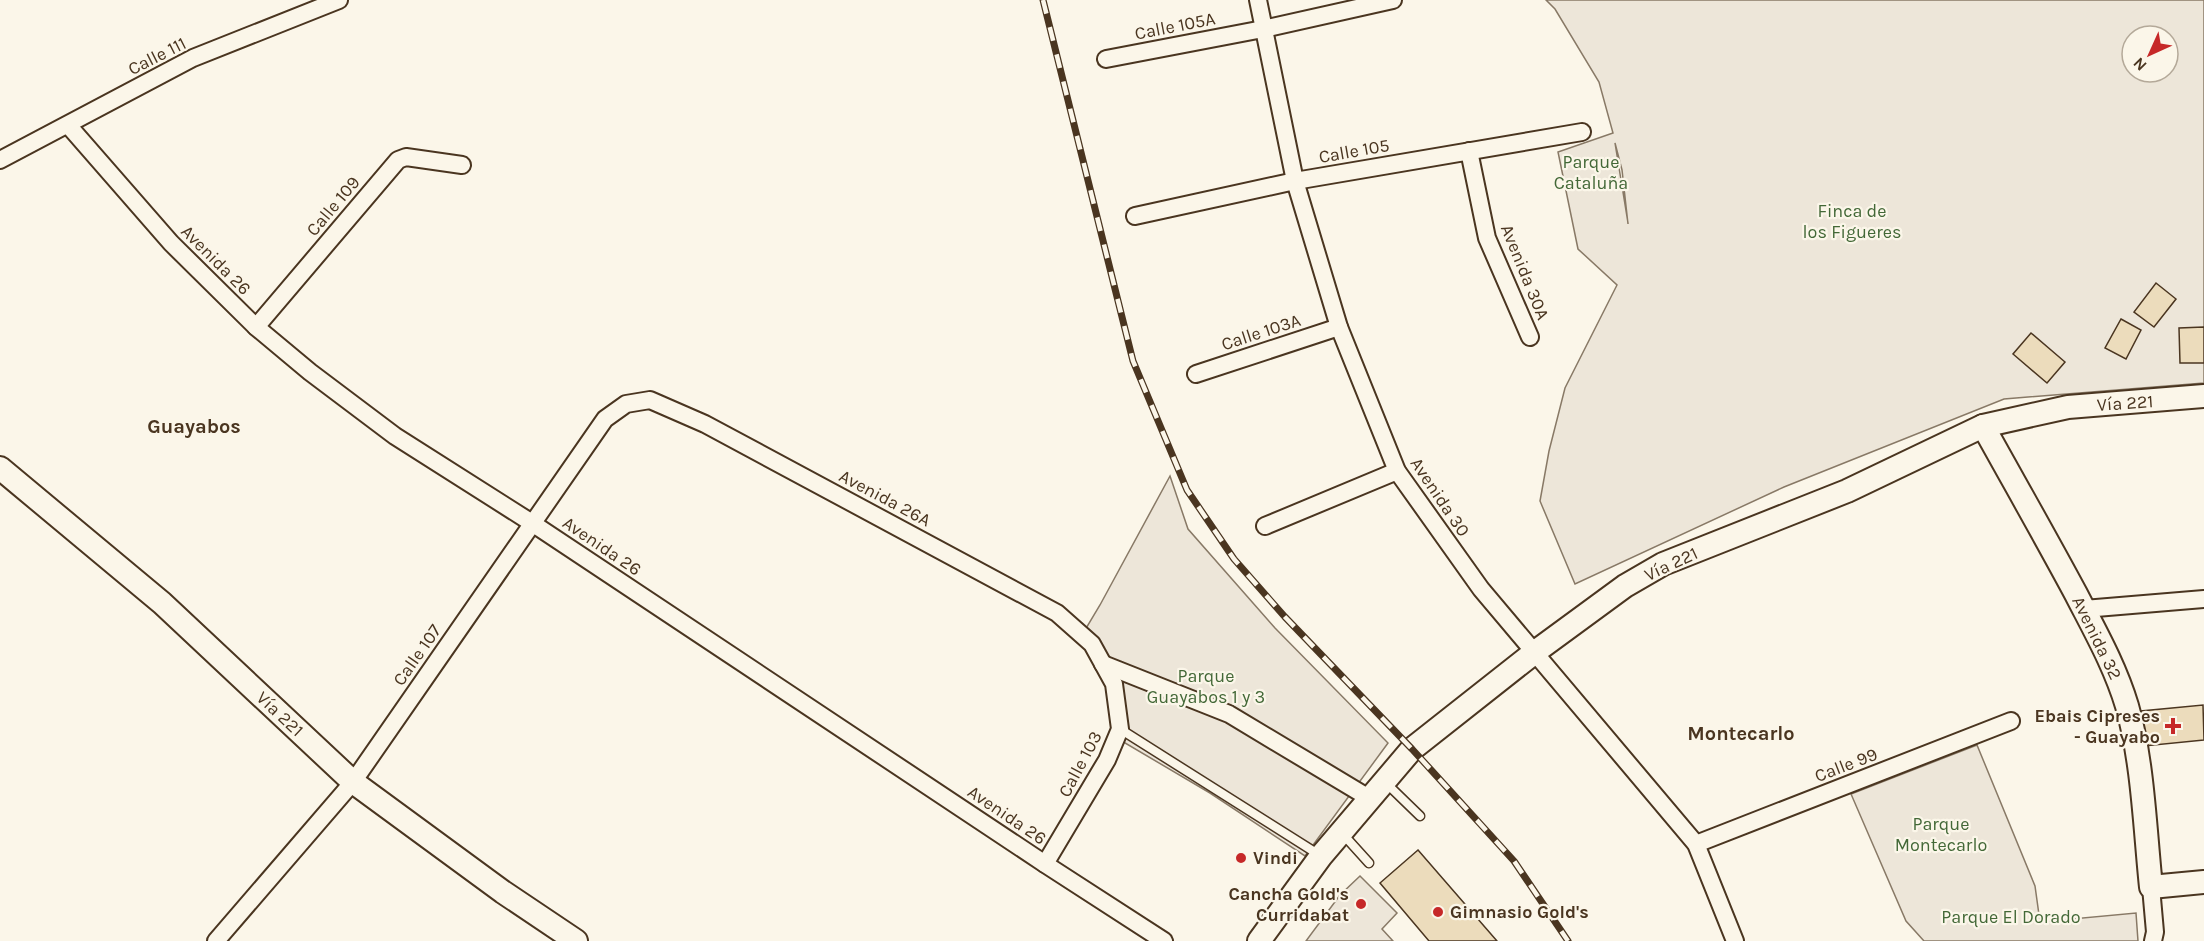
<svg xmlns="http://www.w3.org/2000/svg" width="2204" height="941" font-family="Karla,sans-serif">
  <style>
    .green { fill: #ede6d9; stroke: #887966; stroke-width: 1.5; fill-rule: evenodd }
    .building { fill: #ecdcbc; stroke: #4a3520; stroke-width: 1.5 }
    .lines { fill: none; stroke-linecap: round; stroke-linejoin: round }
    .lane-casing { stroke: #4a3520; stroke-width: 11 }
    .street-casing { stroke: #4a3520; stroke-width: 20 }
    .secondary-casing { stroke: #4a3520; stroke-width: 26 }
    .lane { stroke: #fbf6e9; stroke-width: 8 }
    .street { stroke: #fbf6e9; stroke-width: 16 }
    .secondary { stroke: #fbf6e9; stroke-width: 22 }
    .rail-casing { stroke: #4a3520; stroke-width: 7 }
    .rail { stroke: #fbf6e9; stroke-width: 4.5; stroke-dasharray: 14; stroke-linecap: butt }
    .poi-dot { fill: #c62828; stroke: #fbf6e9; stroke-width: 2 }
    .labels { text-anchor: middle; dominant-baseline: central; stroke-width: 4.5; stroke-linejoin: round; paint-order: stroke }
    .street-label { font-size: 18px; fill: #4a3520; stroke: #fbf6e9 }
    .park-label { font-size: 18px; fill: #436837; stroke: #fbf6e9 }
    .poi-label { font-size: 18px; font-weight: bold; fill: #4a3520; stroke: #fbf6e9; text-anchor: end }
    .neighbourhood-label { font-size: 20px; font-weight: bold; fill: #4a3520; stroke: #fbf6e9 }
  </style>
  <rect width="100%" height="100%" fill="#fbf6e9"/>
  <g class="green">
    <path d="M1546 0H2204V383L2004 399 1784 487 1575 584 1540 501 1549 451 1565 388 1617 285 1578 249 1558 152 1613 133 1599 82 1555 9ZM2132 36H2168V72H2132ZM1615 143 1622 170 1628 224V223Z"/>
    <path d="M1170 476 1188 529 1275 628 1388 743 1305 856 1210 793 1120 740 1115 693 1082 635 1100 605Z"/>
    <path d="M1977 745 2035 886 2040 922 2136 913 2138 941H1924L1906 921 1851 794Z"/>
    <path d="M1360 876 1397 913 1382 929 1393 941H1306L1340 895Z"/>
  </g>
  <g class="building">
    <path d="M2156 283 2176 299 2154 327 2134 312Z"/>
    <path d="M2121 319 2141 330 2126 359 2105 348Z"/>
    <path d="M2204 327V363H2180L2179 328Z"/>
    <path d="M2031 333 2065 362 2047 383 2013 354Z"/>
    <path d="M2203 705 2204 740 2144 746 2141 711Z"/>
    <path d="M1418 850 1497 941H1429L1380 883Z"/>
  </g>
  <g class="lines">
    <defs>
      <g id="lane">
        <path d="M1120 729 1321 856"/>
        <path d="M1386 783 1420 816"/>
        <path d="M1341 832 1369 863"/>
      </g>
      <g id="street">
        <path d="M1258 0 1295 181 1339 327 1397 471 1481 589 1696 844 1735 941"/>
        <path d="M1106 59 1263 29 1393 0"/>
        <path d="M68 125 171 243 256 327 310 372 395 436 532 523 1045 864 1164 941"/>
        <path d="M1469 151 1487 238 1530 337"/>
        <path d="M0 160 193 58 339 0"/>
        <path d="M1135 216 1295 181 1582 132"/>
        <path d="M256 327 398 160 406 157 462 165"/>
        <path d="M1196 374 1339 327"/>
        <path d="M1265 526 1397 471"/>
        <path d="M2084 609 2204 599"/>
        <path d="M1103 664 1229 714 1369 798"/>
        <path d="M1696 844 2011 721"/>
        <path d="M2151 887 2155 932 2153 941"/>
        <path d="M216 941 353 782 605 419 626 404 650 400 705 424 1057 613 1092 644 1114 684 1120 729 1107 760 1045 864"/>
      </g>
      <g id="secondary">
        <path d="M1983 426C2014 482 2046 538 2076 594 2095 631 2115 666 2127 706 2143 762 2145 830 2151 887L2204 882"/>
        <path d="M0 468 162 603 353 782 503 892 576 941"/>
        <path d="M1259 941 1321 856 1412 749 1535 652 1625 586 1663 564 1847 491 1983 426 2068 407 2204 396"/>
      </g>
    </defs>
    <use href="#lane" class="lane-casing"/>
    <use href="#street" class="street-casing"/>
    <use href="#secondary" class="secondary-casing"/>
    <use href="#lane" class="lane"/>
    <use href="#street" class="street"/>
    <use href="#secondary" class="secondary"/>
    <defs>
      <path id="rail" d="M1043 0 1133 361 1187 490 1234 559 1285 617 1412 749 1514 861 1568 941"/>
    </defs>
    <use href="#rail" class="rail-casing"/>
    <use href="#rail" class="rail"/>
  </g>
  <g class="poi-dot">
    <path d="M2170 717h6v6h6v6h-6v6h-6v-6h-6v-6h6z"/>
    <circle cx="1241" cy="858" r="6"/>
    <circle cx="1361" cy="904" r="6"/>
    <circle cx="1438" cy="912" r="6"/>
  </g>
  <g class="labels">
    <g class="street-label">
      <text transform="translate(1175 26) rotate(-11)">Calle 105A</text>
      <text transform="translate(157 56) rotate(-27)">Calle 111</text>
      <text transform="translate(1354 151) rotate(-10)">Calle 105</text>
      <text transform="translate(333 206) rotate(-50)">Calle 109</text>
      <text transform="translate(216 260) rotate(45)">Avenida 26</text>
      <text transform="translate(1525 272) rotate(68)">Avenida 30A</text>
      <text transform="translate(1261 332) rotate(-18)">Calle 103A</text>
      <text transform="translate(2125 403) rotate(-4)">Vía 221</text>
      <text transform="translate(1440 497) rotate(56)">Avenida 30</text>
      <text transform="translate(885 498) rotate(28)">Avenida 26A</text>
      <text transform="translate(602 546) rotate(34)">Avenida 26</text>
      <text transform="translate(1671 564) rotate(-25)">Vía 221</text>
      <text transform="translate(2097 638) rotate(64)">Avenida 32</text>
      <text transform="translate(417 655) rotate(-55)">Calle 107</text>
      <text transform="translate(280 714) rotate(43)">Vía 221</text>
      <text transform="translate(1080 764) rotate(-62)">Calle 103</text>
      <text transform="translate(1846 765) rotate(-21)">Calle 99</text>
      <text transform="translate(1007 815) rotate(34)">Avenida 26</text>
    </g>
    <g class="park-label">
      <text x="1591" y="162">Parque<tspan x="1591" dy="21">Cataluña</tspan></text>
      <text x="1852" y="211">Finca de<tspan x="1852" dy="21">los Figueres</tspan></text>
      <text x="1206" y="676">Parque<tspan x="1206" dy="21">Guayabos 1 y 3</tspan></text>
      <text x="1941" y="824">Parque<tspan x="1941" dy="21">Montecarlo</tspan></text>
      <text x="2011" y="917">Parque El Dorado</text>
    </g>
    <g class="poi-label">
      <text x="2160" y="716">Ebais Cipreses<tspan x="2160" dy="21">- Guayabo</tspan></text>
      <text x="1253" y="858" text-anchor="start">Vindi</text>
      <text x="1349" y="894">Cancha Gold's<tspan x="1349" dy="21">Curridabat</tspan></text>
      <text x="1450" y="912" text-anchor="start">Gimnasio Gold's</text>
    </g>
    <g class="neighbourhood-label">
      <text x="194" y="426">Guayabos</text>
      <text x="1741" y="733">Montecarlo</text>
    </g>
  </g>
  <g transform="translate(2150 54) rotate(225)"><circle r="28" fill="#fbf6e9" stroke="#b4a999" stroke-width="1.5"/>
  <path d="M0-4.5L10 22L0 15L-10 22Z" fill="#c62828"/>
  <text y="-9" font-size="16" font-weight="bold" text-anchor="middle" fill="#4a3520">N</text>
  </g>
</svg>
